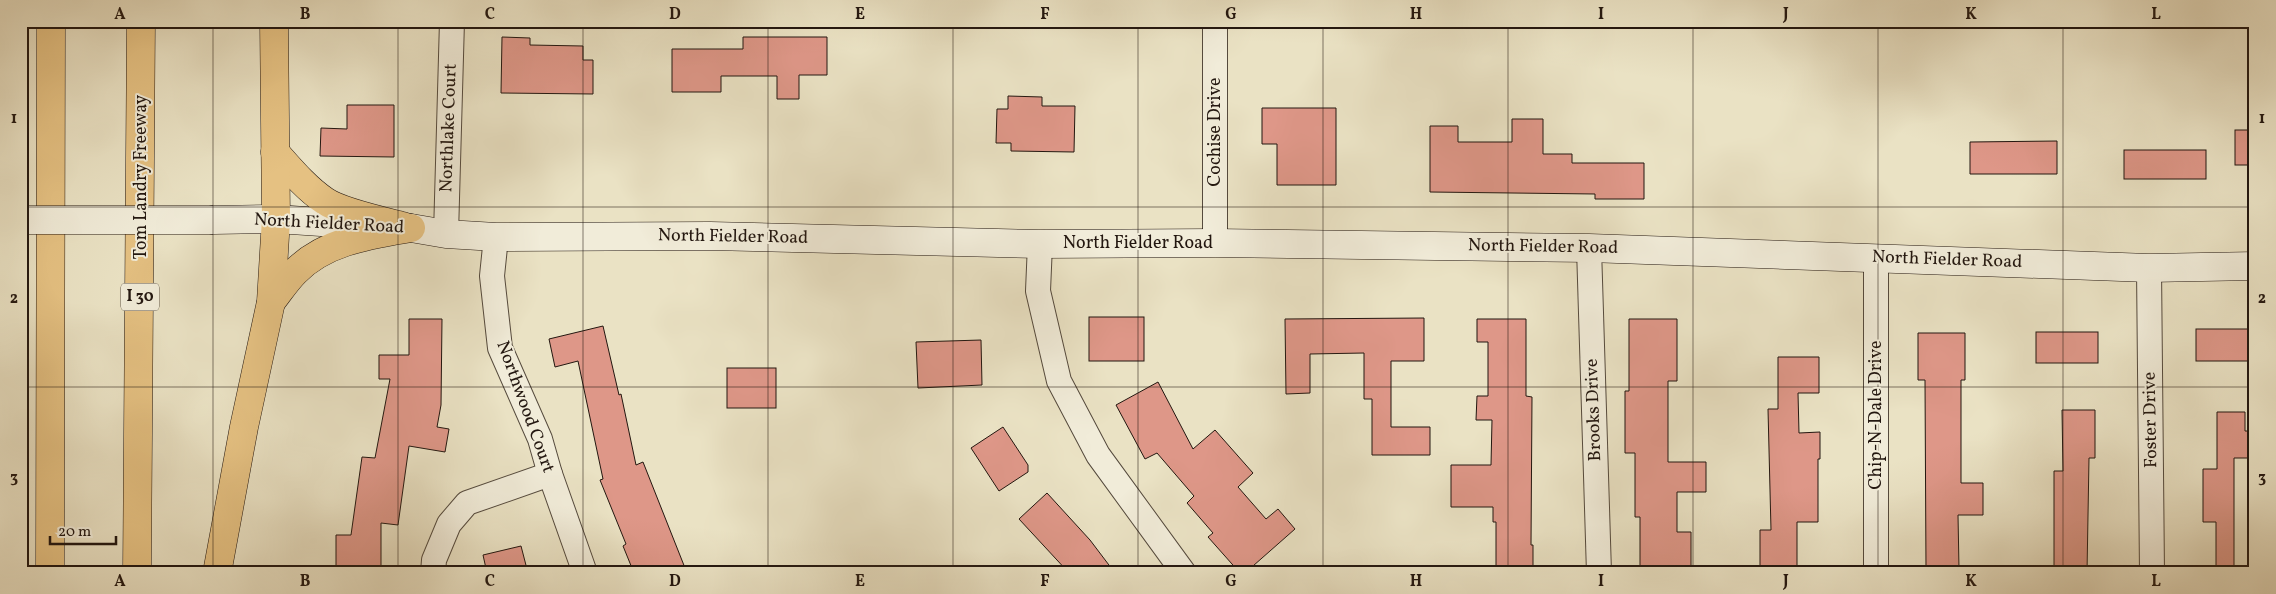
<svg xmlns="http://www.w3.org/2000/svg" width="2276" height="594" font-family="Vollkorn,serif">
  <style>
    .building { fill: #de9788; stroke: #231710 }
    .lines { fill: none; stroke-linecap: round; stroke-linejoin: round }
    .minor-casing { stroke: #554a3d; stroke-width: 26 }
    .secondary-casing { stroke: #231710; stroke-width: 29 }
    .motorway-casing { stroke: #231710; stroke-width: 29 }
    .minor { stroke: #f1ecd9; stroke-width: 24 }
    .secondary { stroke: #f1ecd9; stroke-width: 28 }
    .motorway { stroke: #e5c182; stroke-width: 28 }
    .secondary-bridge-casing { stroke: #231710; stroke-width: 29; stroke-linecap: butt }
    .secondary-bridge { stroke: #f1ecd9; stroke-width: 28 }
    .grid { fill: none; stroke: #231710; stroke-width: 1; stroke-opacity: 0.55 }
    .labels { text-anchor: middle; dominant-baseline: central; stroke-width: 4; stroke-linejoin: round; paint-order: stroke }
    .shield { fill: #f1ecd9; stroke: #61574c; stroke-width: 1 }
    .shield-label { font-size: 16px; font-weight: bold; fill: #231710 }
    .street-label { font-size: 18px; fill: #231710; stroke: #f1ecd9 }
    .neatline { fill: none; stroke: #231710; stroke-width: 2 }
    .grid-label { font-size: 16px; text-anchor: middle; font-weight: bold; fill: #231710 }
  </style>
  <rect width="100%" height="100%" fill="#eae2c4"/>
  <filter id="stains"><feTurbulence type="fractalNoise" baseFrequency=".004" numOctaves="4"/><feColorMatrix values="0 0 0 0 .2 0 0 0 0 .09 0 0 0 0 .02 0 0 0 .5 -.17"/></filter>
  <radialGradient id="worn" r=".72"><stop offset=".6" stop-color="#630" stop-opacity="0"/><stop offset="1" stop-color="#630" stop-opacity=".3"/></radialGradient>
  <g class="building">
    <path d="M502 37 530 38V45L583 46V60H593V94L501 93Z"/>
    <path d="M743 37H827V75H799V99H777V76H721V92H672V49H743Z"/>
    <path d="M1008 96 1042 97V106H1075L1074 152 1011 151V143H996L997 109H1008Z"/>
    <path d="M347 105H394V157L320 156 321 128 347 129Z"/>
    <path d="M1262 108H1336V185H1277V144H1262Z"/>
    <path d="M1512 119H1543V154H1572V163H1644V199H1595V194L1430 192V126H1458V142H1512Z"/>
    <rect x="2235" y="130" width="20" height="35"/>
    <path d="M2057 141V174H1970V142Z"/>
    <rect x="2124" y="150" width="82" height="29"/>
    <rect x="1089" y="317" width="55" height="44"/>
    <path d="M1424 318V361H1391V427H1430V455H1372V399H1364V353L1310 354V393L1286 394 1285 319Z"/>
    <path d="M409 319H442L441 405 437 427 449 429 445 452 409 446 398 525 381 523V573H336V535H351L362 457 375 458 390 379H379V355H409Z"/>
    <path d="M1477 319H1526V396L1532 397 1531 545H1533V573H1496V522H1493V507H1451V465H1491L1492 420H1476L1477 396H1488V342H1477Z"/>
    <path d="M1629 319H1677V381H1668V462H1706V492H1677V532H1691V573H1640V517H1635V453H1625V391H1629Z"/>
    <path d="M603 326 619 395 621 394 636 465 643 462 687 573H634L623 546 626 544 600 480 603 479 578 361 555 367 549 339Z"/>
    <rect x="2196" y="329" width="59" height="32"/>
    <rect x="2036" y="332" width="62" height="31"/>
    <path d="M1918 333H1965V380H1961V483H1983V515H1958L1959 569 1926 570 1925 380H1918Z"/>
    <path d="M981 340 982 385 918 388 916 342Z"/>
    <path d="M1778 357H1819V393H1798L1799 433 1820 432V459H1818V522H1797V573H1760V530H1771L1768 409H1778Z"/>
    <rect x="727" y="368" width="49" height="40"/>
    <path d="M1158 382 1193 449 1215 430 1253 473 1238 487 1266 519 1278 509 1295 529 1245 573H1240L1208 537 1213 533 1187 503 1194 496 1157 453 1145 459 1116 405Z"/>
    <path d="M2062 410H2095V458H2089L2087 573H2054V471H2063Z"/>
    <path d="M2217 412H2245V431H2255V458H2234V573H2216V522H2203V469H2217Z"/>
    <path d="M1003 427 1028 465V472L999 491 971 448Z"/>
    <path d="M1047 493 1090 540 1115 573H1069L1019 519Z"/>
    <path d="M521 546 528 573H487L483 555Z"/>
  </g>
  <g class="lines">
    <defs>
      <g id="minor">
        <path d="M446 234 452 21"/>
        <path d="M496 237 492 276 500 348 540 439 550 474 585 573"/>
        <path d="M1215 243V21"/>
        <path d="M1040 244 1038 291 1059 381 1098 455 1184 573"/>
        <path d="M1589 248 1599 573"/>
        <path d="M1876 258V573"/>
        <path d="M2149 268 2152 573"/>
        <path d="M433 573 434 560 449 524 467 503 550 474"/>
      </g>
      <path id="secondary" d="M213 220 276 219 411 228 446 234 496 237 710 236 1040 244 1215 243 1589 248 2149 268 2255 266"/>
      <g id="motorway">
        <path d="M275 152C291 170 306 188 325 201 341 212 383 221 403 226"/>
        <path d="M271 302C279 292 286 281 295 272 325 241 370 235 411 228"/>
        <path d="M50 573 51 21"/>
        <path d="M137 573 141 21"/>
        <path d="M217 573 244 427 271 302 276 219 274 21"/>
      </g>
    </defs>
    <use href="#minor" class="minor-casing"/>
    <use href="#secondary" class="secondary-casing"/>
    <use href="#motorway" class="motorway-casing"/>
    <use href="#minor" class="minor"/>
    <use href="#secondary" class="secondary"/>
    <use href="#motorway" class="motorway"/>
    <defs>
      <path id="secondary-bridge" d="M21 220H213"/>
    </defs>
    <use href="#secondary-bridge" class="secondary-bridge-casing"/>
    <use href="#secondary-bridge" class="secondary-bridge"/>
  </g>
  <path class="grid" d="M213 21V573M398 21V573M583 21V573M768 21V573M953 21V573M1138 21V573M1323 21V573M1508 21V573M1693 21V573M1878 21V573M2063 21V573M21 207H2255M21 387H2255"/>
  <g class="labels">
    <rect class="shield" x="121" y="283.5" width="38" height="27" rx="4"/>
    <g class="shield-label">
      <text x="140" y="297">I 30</text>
    </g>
    <g class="street-label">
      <text transform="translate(449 128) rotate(-88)">Northlake Court</text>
      <text transform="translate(1215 132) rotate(-90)">Cochise Drive</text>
      <text transform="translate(141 177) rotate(-90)">Tom Landry Freeway</text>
      <text transform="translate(329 224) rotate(3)">North Fielder Road</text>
      <text transform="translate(733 237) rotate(1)">North Fielder Road</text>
      <text x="1138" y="243">North Fielder Road</text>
      <text transform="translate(1543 247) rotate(1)">North Fielder Road</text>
      <text transform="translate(1947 260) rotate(2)">North Fielder Road</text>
      <text transform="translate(525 407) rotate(70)">Northwood Court</text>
      <text transform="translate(1594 410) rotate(-92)">Brooks Drive</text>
      <text transform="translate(1876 415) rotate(-90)">Chip-N-Dale Drive</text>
      <text transform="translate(2151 420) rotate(-91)">Foster Drive</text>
    </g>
  </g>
  <rect width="2276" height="594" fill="none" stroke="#eae2c4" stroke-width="55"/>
  <path d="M50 536v8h66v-8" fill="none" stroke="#231710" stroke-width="2.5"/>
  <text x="58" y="536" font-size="15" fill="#231710" stroke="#f1ecd9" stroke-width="4" paint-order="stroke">20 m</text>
  <rect x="28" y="28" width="2220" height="538" class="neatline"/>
  <g class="grid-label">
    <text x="120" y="19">A</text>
    <text x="305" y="19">B</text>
    <text x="490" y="19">C</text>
    <text x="675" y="19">D</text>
    <text x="860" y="19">E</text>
    <text x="1045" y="19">F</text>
    <text x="1231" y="19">G</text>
    <text x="1416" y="19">H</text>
    <text x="1601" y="19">I</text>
    <text x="1786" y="19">J</text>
    <text x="1971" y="19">K</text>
    <text x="2156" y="19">L</text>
    <text x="14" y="123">1</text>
    <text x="2262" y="123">1</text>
    <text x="14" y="303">2</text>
    <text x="2262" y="303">2</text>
    <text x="14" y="482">3</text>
    <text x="2262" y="482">3</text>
    <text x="120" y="586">A</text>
    <text x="305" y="586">B</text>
    <text x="490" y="586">C</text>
    <text x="675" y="586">D</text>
    <text x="860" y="586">E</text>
    <text x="1045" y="586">F</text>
    <text x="1231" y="586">G</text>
    <text x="1416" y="586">H</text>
    <text x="1601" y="586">I</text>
    <text x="1786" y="586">J</text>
    <text x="1971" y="586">K</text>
    <text x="2156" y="586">L</text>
  </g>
  <rect width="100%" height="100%" filter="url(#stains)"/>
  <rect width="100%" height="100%" fill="url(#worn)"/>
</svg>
